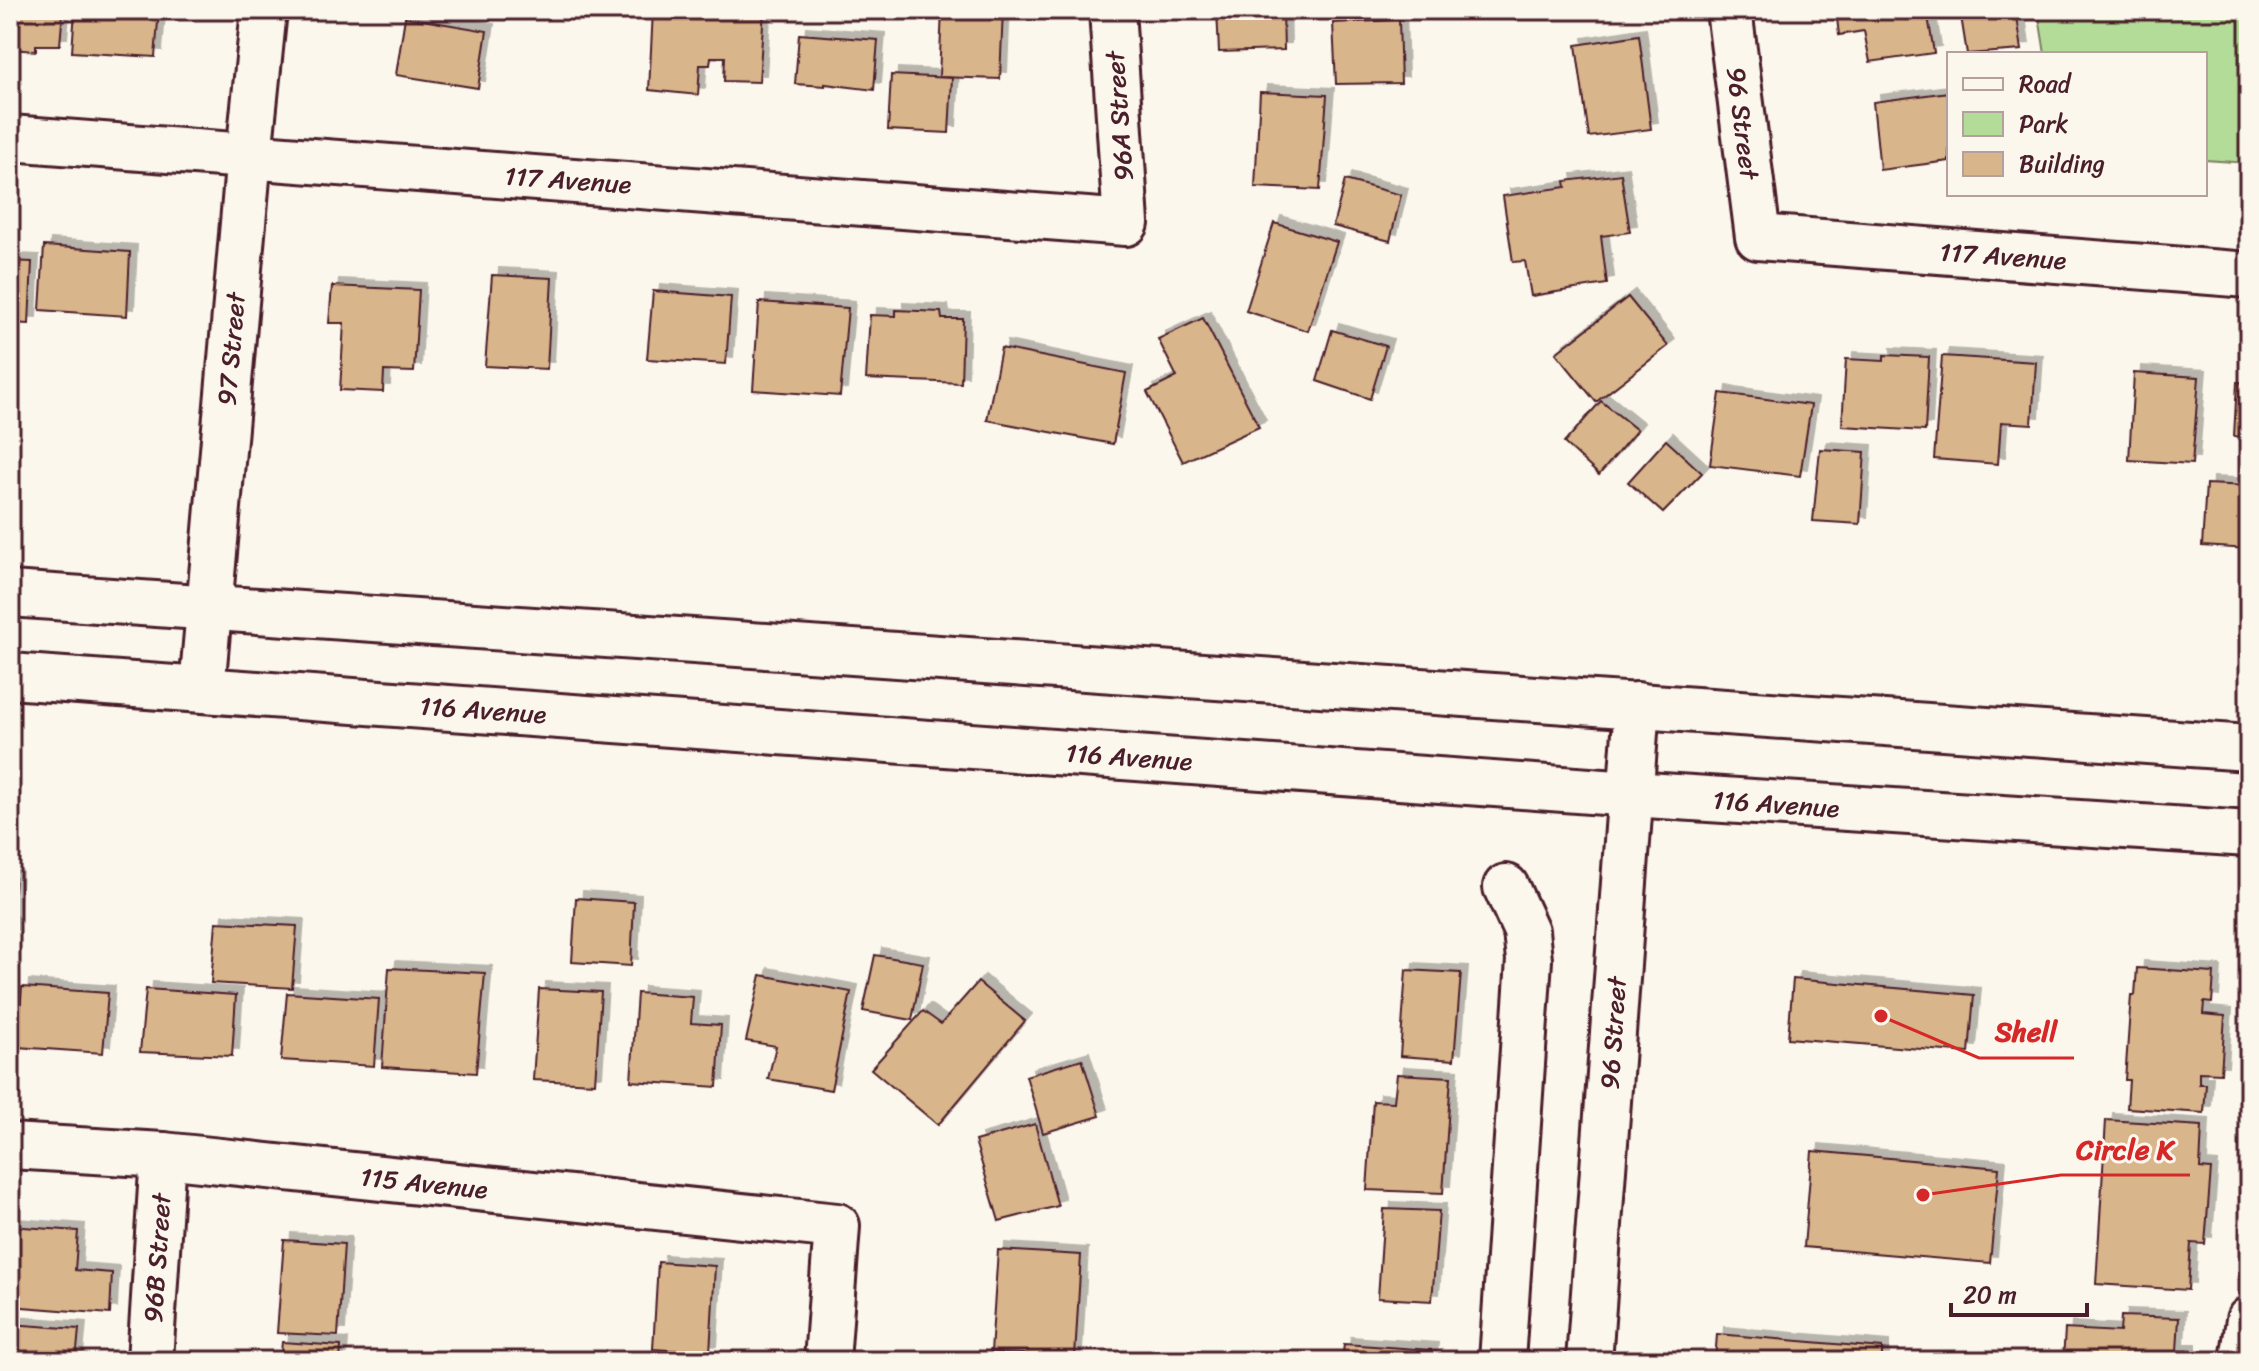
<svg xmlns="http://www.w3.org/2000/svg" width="2259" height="1371" font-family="Sriracha,sans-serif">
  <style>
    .green { fill: #b3dc98; stroke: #7e7e62; stroke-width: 2 }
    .building { fill: #d9b58b; stroke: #4a1f2b; stroke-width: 2; filter: url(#shadow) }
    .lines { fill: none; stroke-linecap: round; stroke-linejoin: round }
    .minor-casing { stroke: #4a1f2b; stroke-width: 50 }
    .major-casing { stroke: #4a1f2b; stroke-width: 50 }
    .minor { stroke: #fbf7ec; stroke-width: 44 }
    .major { stroke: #fbf7ec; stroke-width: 44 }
    .labels { text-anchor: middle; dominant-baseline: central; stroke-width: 6; stroke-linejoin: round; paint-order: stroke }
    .street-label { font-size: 26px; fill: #4a1f2b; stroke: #fbf7ec }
    .leader { fill: none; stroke: #d62828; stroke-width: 3 }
    .callout-dot { fill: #d62828; stroke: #fbf7ec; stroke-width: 3 }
    .callout-label { font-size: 28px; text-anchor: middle; font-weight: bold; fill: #d62828; stroke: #fbf7ec; stroke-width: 6; stroke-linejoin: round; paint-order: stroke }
  </style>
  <defs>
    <filter id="shadow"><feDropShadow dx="7" dy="-7" stdDeviation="0" flood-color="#0004"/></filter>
  </defs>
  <rect width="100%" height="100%" fill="#fbf7ec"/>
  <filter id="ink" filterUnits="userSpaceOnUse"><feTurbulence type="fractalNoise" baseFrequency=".0125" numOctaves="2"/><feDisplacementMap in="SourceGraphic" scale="16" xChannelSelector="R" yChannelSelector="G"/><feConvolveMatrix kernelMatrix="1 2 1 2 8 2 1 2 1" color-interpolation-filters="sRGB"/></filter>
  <g filter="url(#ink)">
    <path class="green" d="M2038 10H2249V163L2205 160V54H2045Z"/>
    <g class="building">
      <path d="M10 10H63L60 45H36V51L10 49Z"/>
      <path d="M75 10H159L155 57 72 52Z"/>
      <path d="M653 10H764L759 82 724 81 725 57H711L710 65H700L698 95 649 90Z"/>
      <path d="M942 10H1003L1000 79 939 77Z"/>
      <path d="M1217 10H1283L1284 50 1219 52Z"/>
      <path d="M1836 10H1927L1934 53 1870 62 1864 31 1839 35Z"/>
      <path d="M1960 10H2016L2022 50 1967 54Z"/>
      <path d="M405 17 487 31 478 88 396 75Z"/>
      <path d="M1399 20 1401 83 1336 84 1333 23Z"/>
      <path d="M799 34 878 40 874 90 825 84V86L795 84Z"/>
      <path d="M1639 35 1651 129 1589 137 1576 45Z"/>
      <path d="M891 75 952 78 949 133 888 130Z"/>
      <path d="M1260 92 1327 95 1320 190 1255 187Z"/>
      <path d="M1949 92V161L1880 170 1873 102Z"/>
      <path d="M1621 174 1630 232 1601 236 1607 284 1531 296 1525 261 1513 262 1503 196 1566 187 1565 181Z"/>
      <path d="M1345 180 1401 195 1390 241 1333 226Z"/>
      <path d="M1274 223 1337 242 1308 331 1246 311Z"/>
      <path d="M44 246 130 252 127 316 40 310Z"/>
      <path d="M10 261 32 262 29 324 10 323Z"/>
      <path d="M492 275 552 278 547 369 485 366Z"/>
      <path d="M332 286 419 290 414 372 384 371 383 392 340 390 344 323H329Z"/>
      <path d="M653 291 731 297 726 364 647 359Z"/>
      <path d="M1628 297 1668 346 1596 402 1556 353Z"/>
      <path d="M759 302 848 308 840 396 753 390Z"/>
      <path d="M896 310 941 312 942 319H963L961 383 866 379 870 315 896 316Z"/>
      <path d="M1203 318 1259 427 1183 462 1147 392 1177 377 1158 339Z"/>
      <path d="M1332 330 1386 346 1370 399 1317 381Z"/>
      <path d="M1001 348 1126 373 1113 444 987 420Z"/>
      <path d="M1884 355 1929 357 1925 431 1842 426 1846 359 1884 361Z"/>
      <path d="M1942 356 2036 362 2032 424 2001 422 1998 464 1934 459Z"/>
      <path d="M2134 373 2199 377 2192 464 2129 460Z"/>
      <path d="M2237 382 2249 383V438L2234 436Z"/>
      <path d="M1720 393 1811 405 1800 476 1710 465Z"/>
      <path d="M1601 401 1637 430 1599 475 1564 443Z"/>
      <path d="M1666 440 1702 473 1663 513 1628 482Z"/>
      <path d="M1820 449 1865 452 1860 524 1813 521Z"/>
      <path d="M2206 484 2249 486V549L2202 546Z"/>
      <path d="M10 878H15L11 937H10Z"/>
      <path d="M576 898 634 902 631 966 572 962Z"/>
      <path d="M216 922 297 926 292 988 211 983Z"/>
      <path d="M875 955 923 963 912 1020 863 1011Z"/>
      <path d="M389 968 485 973 476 1073 382 1067Z"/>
      <path d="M2137 968 2214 973 2212 1003 2204 1002 2203 1014 2225 1016 2221 1073 2199 1072V1084H2206L2204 1113 2127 1108 2129 1080H2125L2128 1038 2131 995H2135Z"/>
      <path d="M1406 970 1461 973 1454 1060 1400 1056Z"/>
      <path d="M761 975 851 992 831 1090 768 1079 776 1046 746 1041Z"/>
      <path d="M1793 979 1974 995 1969 1053 1788 1038Z"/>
      <path d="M978 982 1025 1021 938 1125 871 1069 923 1011 941 1024Z"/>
      <path d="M22 987 108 993 103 1053 17 1047Z"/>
      <path d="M146 989 236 995 232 1056 140 1052Z"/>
      <path d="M539 989 601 992 595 1083 533 1080Z"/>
      <path d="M287 993 379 999 374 1066 281 1060Z"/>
      <path d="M637 993 693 997 691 1023 721 1025 717 1087 631 1081Z"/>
      <path d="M1082 1059 1100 1116 1043 1133 1026 1076Z"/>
      <path d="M1397 1074 1451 1077 1443 1193 1367 1190 1373 1101 1394 1102Z"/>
      <path d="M2106 1120 2202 1126 2200 1168 2211 1169 2205 1244 2191 1243 2188 1290 2096 1284Z"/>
      <path d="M1035 1124 1058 1206 999 1221 975 1141Z"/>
      <path d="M1812 1151 1999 1168 1990 1263 1804 1247Z"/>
      <path d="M1384 1209 1439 1211 1432 1301 1378 1298Z"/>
      <path d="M10 1226 78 1231 75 1270 112 1273 110 1314 10 1306Z"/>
      <path d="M284 1240 344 1244 338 1336 277 1333Z"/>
      <path d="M998 1250 1081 1255 1075 1357 991 1352Z"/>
      <path d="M658 1262 715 1266 710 1353 653 1349Z"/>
      <path d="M2121 1316 2179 1318 2177 1351H2189V1361H2063L2065 1329 2120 1332Z"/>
      <path d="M10 1324 79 1329 76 1361H10Z"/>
      <path d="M1717 1334 1882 1348V1361H1715Z"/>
      <path d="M282 1342 341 1346 340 1361H280Z"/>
      <path d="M1344 1344 1431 1350 1430 1361H1342Z"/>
    </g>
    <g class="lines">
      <defs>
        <g id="minor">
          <path d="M1729 10 1758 237 2249 275"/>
          <path d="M10 138 1126 223 1112 10"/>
          <path d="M202 689 249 155 264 10"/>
          <path d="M10 1146 163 1155 837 1226 827 1361"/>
          <path d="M150 1361 163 1155"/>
          <path d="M1502 1361 1529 960 1526 931 1506 887"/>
          <path d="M1589 1361 1637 705"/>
          <path d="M2243 1361 2249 1320"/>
        </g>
        <g id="major">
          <path d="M10 594 2249 748"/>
          <path d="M10 676 1631 794 2249 834"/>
        </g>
      </defs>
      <use href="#minor" class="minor-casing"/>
      <use href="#major" class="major-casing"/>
      <use href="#minor" class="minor"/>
      <use href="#major" class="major"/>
    </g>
  </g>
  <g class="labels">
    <g class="street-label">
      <text transform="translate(1119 116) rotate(-94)">96A Street</text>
      <text transform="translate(1743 123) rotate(83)">96 Street</text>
      <text transform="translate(568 180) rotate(4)">117 Avenue</text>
      <text transform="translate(2003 256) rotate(4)">117 Avenue</text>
      <text transform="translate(231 349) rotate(-85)">97 Street</text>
      <text transform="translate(483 710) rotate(4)">116 Avenue</text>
      <text transform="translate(1129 757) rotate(4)">116 Avenue</text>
      <text transform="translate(1776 804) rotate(4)">116 Avenue</text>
      <text transform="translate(1613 1033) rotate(-86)">96 Street</text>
      <text transform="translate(424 1183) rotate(6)">115 Avenue</text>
      <text transform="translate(157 1258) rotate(-86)">96B Street</text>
    </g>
  </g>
  <path class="leader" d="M1881 1016L1979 1058H2074M1923 1195L2061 1175H2190"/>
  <g class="callout-dot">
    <circle cx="1881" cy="1016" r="8"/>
    <circle cx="1923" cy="1195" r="8"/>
  </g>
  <g class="callout-label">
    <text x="2026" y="1041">Shell</text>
    <text x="2125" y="1159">Circle K</text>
  </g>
  <rect width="2259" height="1371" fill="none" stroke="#fbf7ec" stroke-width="40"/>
  <rect x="20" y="20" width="2219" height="1331" fill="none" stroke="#4a1f2b" stroke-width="3" filter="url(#ink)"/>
  <rect x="1947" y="52" width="260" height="144" fill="#fbf7ec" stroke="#b4a19f" stroke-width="2"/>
  <rect x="1963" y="78" width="40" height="12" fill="#fbf7ec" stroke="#b4a19f" stroke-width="2"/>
  <text x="2019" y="92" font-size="24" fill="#4a1f2b">Road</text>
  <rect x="1963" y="112" width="40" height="24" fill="#b3dc98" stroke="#b4a19f" stroke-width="2"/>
  <text x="2019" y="132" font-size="24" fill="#4a1f2b">Park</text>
  <rect x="1963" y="152" width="40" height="24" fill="#d9b58b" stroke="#b4a19f" stroke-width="2"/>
  <text x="2019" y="172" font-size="24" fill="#4a1f2b">Building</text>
  <path d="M1951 1303v12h136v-12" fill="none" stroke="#4a1f2b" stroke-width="4"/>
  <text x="1963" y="1303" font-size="24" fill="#4a1f2b" stroke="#fbf7ec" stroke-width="6" paint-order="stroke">20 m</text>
</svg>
